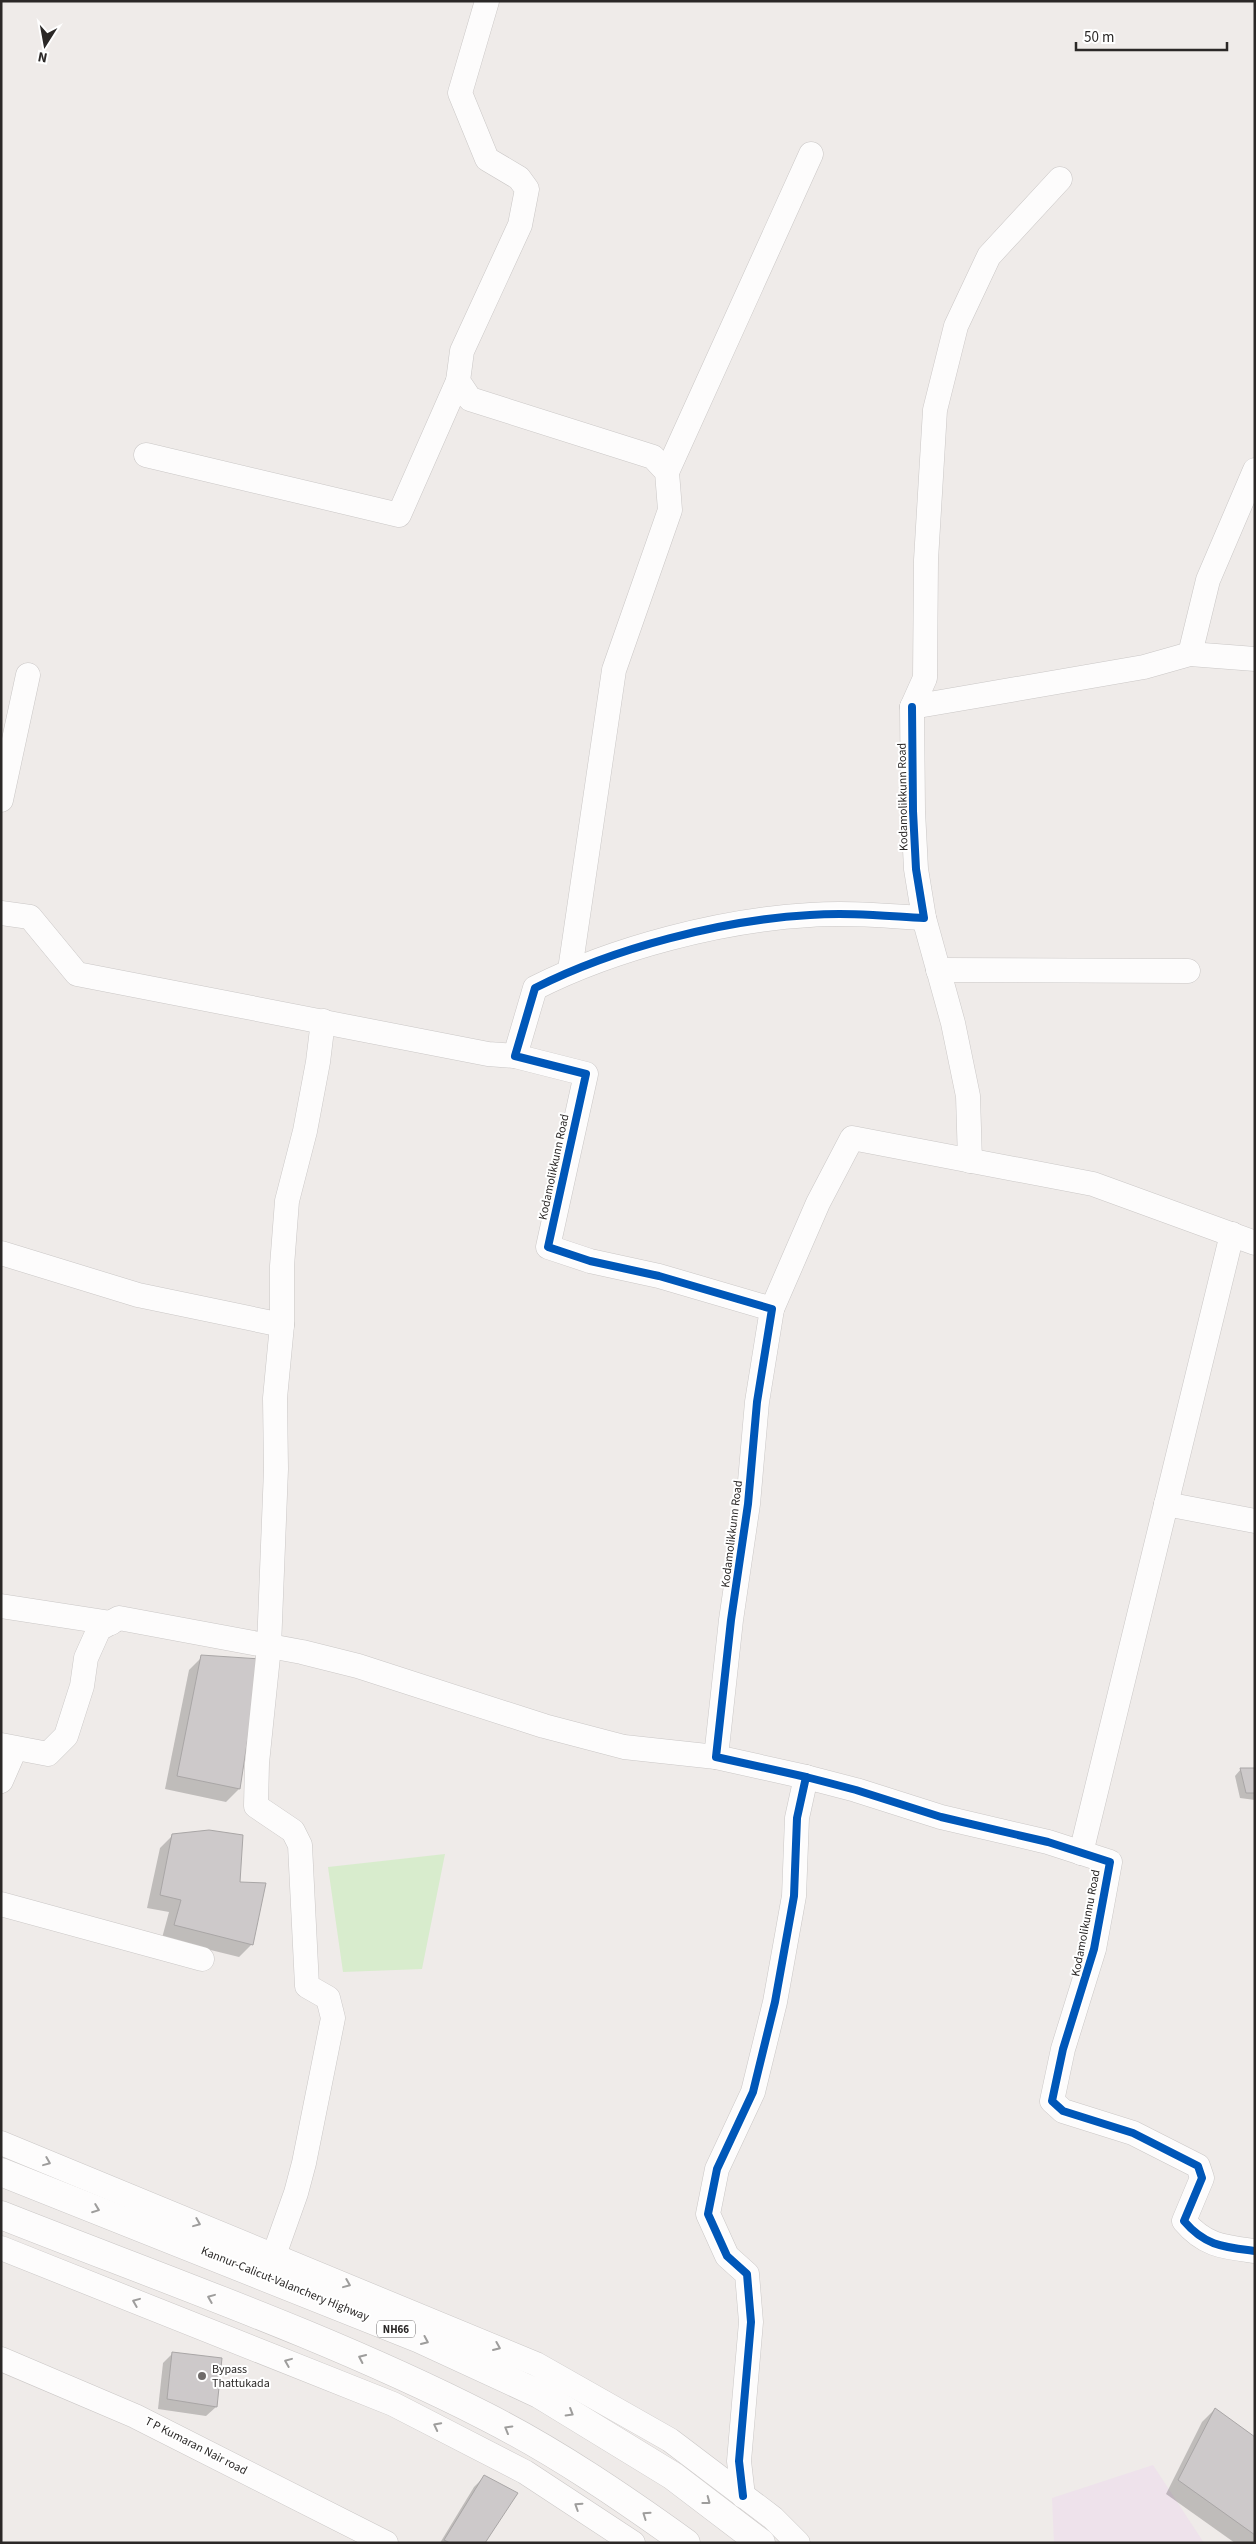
<svg xmlns="http://www.w3.org/2000/svg" width="1256" height="2544" font-family="'Source Sans 3',sans-serif">
  <style>
    .commercial { fill: #eee2eb }
    .green { fill: #d8eccd }
    .shadow { fill: #0003 }
    .building { fill: #cdc9ca; stroke: #a9a6a6 }
    .lines { fill: none; stroke-linecap: round; stroke-linejoin: round }
    .minor-casing { stroke: #cac7c6; stroke-width: 25 }
    .highway-casing { stroke: #cac7c6; stroke-width: 29 }
    .minor { stroke: #fdfcfc; stroke-width: 24 }
    .highway { stroke: #fdfcfc; stroke-width: 28 }
    .cycleway-casing { stroke: #fff; stroke-width: 11 }
    .cycleway { stroke: #0057b8; stroke-width: 8 }
    .oneway { stroke: #9e9d9c }
    .poi-dot { fill: #706c6b; stroke: #fff; stroke-width: 2 }
    .labels { text-anchor: middle; dominant-baseline: central; stroke-width: 4; stroke-linejoin: round; paint-order: stroke }
    .shield { fill: #fff; stroke: #6b6868; stroke-width: 1 }
    .shield-label { font-size: 11px; font-weight: bold; fill: #2b2827 }
    .street-label { font-size: 12px; fill: #2b2827; stroke: #fff }
    .poi-label { font-size: 12px; fill: #2b2827; stroke: #fff; text-anchor: start }
  </style>
  <rect width="100%" height="100%" fill="#efebe9"/>
  <path class="commercial" d="M1153 2465 1204 2543H1054L1052 2498Z"/>
  <path class="green" d="M445 1854 422 1969 343 1972 328 1867Z"/>
  <g class="shadow">
    <path d="M202 1657 239 1789 226 1802 165 1789 189 1670Z"/>
    <path d="M1241 1769H1255V1800L1240 1798 1235 1776Z"/>
    <path d="M173 1835 239 1883 252 1944 239 1957 162 1938 169 1912 147 1908 160 1848Z"/>
    <path d="M173 2353 216 2407 206 2416 158 2409 163 2363Z"/>
    <path d="M1215 2409 1255 2439V2543H1235L1166 2494 1202 2422Z"/>
    <path d="M484 2477V2543H440L474 2487Z"/>
  </g>
  <g class="building">
    <path d="M201 1655 260 1659 240 1789 177 1776Z"/>
    <path d="M1240 1768H1255V1793H1246Z"/>
    <path d="M209 1830 243 1835 240 1882 266 1883 253 1945 174 1925 181 1900 160 1895 172 1834Z"/>
    <path d="M172 2352 222 2358 217 2407 167 2399Z"/>
    <path d="M1215 2408 1255 2437V2535L1178 2480Z"/>
    <path d="M484 2475 518 2493 485 2543H450L444 2540Z"/>
  </g>
  <g class="lines">
    <defs>
      <g id="minor">
        <path d="M487 1 460 93 487 159 519 178 527 189 520 225 462 351 458 381 470 399 653 457 667 472 670 510 614 670 570 970"/>
        <path d="M1060 179 989 256 956 326 935 410 926 560 925 678 912 707 1144 667 1190 654 1255 659"/>
        <path d="M146 455 399 515 458 381"/>
        <path d="M667 472 811 154"/>
        <path d="M1190 654 1208 580 1255 470"/>
        <path d="M1 800 28 675"/>
        <path d="M1 913 30 917 77 974 488 1054 515 1056"/>
        <path d="M924 918 953 1023 968 1096 970 1161"/>
        <path d="M938 970 1188 971"/>
        <path d="M1 1253 138 1295 282 1325"/>
        <path d="M772 1309 818 1203 852 1138 1093 1184 1255 1243"/>
        <path d="M1166 1504 1255 1521"/>
        <path d="M1 1606 111 1623"/>
        <path d="M1 1745 48 1754 66 1736 82 1686 86 1658 99 1629 119 1618 302 1652 358 1666 544 1726 624 1747 716 1757"/>
        <path d="M806 1777 716 1757 731 1620 748 1504 757 1402 772 1309 659 1276 590 1261 548 1247 586 1074 515 1056 535 988C614 948 722 920 810 915 848 912 886 916 924 918L916 869 913 811 912 707"/>
        <path d="M1 1781 15 1749"/>
        <path d="M1081 1853 1232 1234"/>
        <path d="M1 1904 202 1959"/>
        <path d="M1 2143 536 2364 670 2440 773 2518 798 2543"/>
        <path d="M1 2248 393 2404 525 2472 633 2543"/>
        <path d="M274 2255 296 2193 304 2163 333 2018 328 1998 307 1986 300 1845 293 1831 256 1806 257 1763 269 1647 276 1469 275 1398 282 1325V1266L287 1201 305 1131 318 1062 323 1021"/>
        <path d="M1 2359 135 2416 386 2543"/>
        <path d="M743 2496 739 2461 751 2322 747 2274 727 2256 708 2214 717 2169 753 2092 775 2002 794 1896 797 1818 806 1777 856 1790 941 1817 1048 1842 1110 1862 1094 1949 1063 2049 1052 2101 1063 2111 1133 2133 1198 2166 1202 2178 1184 2221C1205 2246 1224 2247 1255 2251"/>
      </g>
      <g id="highway">
        <path d="M1 2172 420 2339 539 2394 673 2476 761 2543"/>
        <path d="M1 2215C163 2279 330 2337 485 2416 556 2452 622 2497 686 2543"/>
      </g>
    </defs>
    <use href="#minor" class="minor-casing"/>
    <use href="#highway" class="highway-casing"/>
    <use href="#minor" class="minor"/>
    <use href="#highway" class="highway"/>
    <defs>
      <g id="cycleway">
        <path d="M806 1777 716 1757 731 1620 748 1504 757 1402 772 1309 659 1276 590 1261 548 1247 586 1074 515 1056 535 988C614 948 722 920 810 915 848 912 886 916 924 918L916 869 913 811 912 707"/>
        <path d="M743 2496 739 2461 751 2322 747 2274 727 2256 708 2214 717 2169 753 2092 775 2002 794 1896 797 1818 806 1777 856 1790 941 1817 1048 1842 1110 1862 1094 1949 1063 2049 1052 2101 1063 2111 1133 2133 1198 2166 1202 2178 1184 2221C1205 2246 1224 2247 1255 2251"/>
      </g>
    </defs>
    <use href="#cycleway" class="cycleway-casing"/>
    <use href="#cycleway" class="cycleway"/>
  </g>
  <defs><path id="oneway-chevron" d="M-2-3.5L2.5 0L-2 3.5" fill="none" stroke-width="1.6" stroke-linecap="round" stroke-linejoin="round" transform="scale(1.25)"/></defs>
  <g class="oneway">
    <use href="#oneway-chevron" transform="translate(47 2162) rotate(22)"/>
    <use href="#oneway-chevron" transform="translate(96 2209) rotate(21)"/>
    <use href="#oneway-chevron" transform="translate(197 2223) rotate(22)"/>
    <use href="#oneway-chevron" transform="translate(347 2284) rotate(22)"/>
    <use href="#oneway-chevron" transform="translate(211 2298) rotate(-158)"/>
    <use href="#oneway-chevron" transform="translate(136 2302) rotate(-158)"/>
    <use href="#oneway-chevron" transform="translate(425 2341) rotate(24)"/>
    <use href="#oneway-chevron" transform="translate(497 2347) rotate(23)"/>
    <use href="#oneway-chevron" transform="translate(362 2358) rotate(-155)"/>
    <use href="#oneway-chevron" transform="translate(288 2362) rotate(-158)"/>
    <use href="#oneway-chevron" transform="translate(570 2413) rotate(31)"/>
    <use href="#oneway-chevron" transform="translate(437 2426) rotate(-153)"/>
    <use href="#oneway-chevron" transform="translate(508 2429) rotate(-150)"/>
    <use href="#oneway-chevron" transform="translate(707 2501) rotate(37)"/>
    <use href="#oneway-chevron" transform="translate(578 2506) rotate(-147)"/>
    <use href="#oneway-chevron" transform="translate(646 2515) rotate(-145)"/>
  </g>
  <circle class="poi-dot" cx="202" cy="2376" r="5"/>
  <g class="labels">
    <rect class="shield" x="377" y="2320.5" width="38" height="17" rx="4"/>
    <g class="shield-label">
      <text x="396" y="2329">NH66</text>
    </g>
    <g class="street-label">
      <text transform="translate(903 797) rotate(-91)">Kodamolikkunn Road</text>
      <text transform="translate(554 1167) rotate(-78)">Kodamolikkunn Road</text>
      <text transform="translate(732 1534) rotate(-83)">Kodamolikkunn Road</text>
      <text transform="translate(1086 1923) rotate(-79)">Kodamolikunnu Road</text>
      <text transform="translate(285 2284) rotate(22)">Kannur-Calicut-Valanchery Highway</text>
      <text transform="translate(196 2446) rotate(27)">T P Kumaran Nair road</text>
    </g>
    <g class="poi-label">
      <text x="212" y="2369">Bypass<tspan x="212" dy="14">Thattukada</tspan></text>
    </g>
  </g>
  <rect width="1256" height="2544" fill="none" stroke="#2b2827" stroke-width="5"/>
  <g transform="translate(45 45) rotate(191)" stroke="#ffffff" stroke-width="4" paint-order="stroke">
  <path d="M0-4L9 19L0 12L-9 19Z" fill="#2b2827"/>
  <text y="-8" font-size="14" font-weight="bold" text-anchor="middle" fill="#2b2827">N</text>
  </g>
  <path d="M1076 42v8h151v-8" fill="none" stroke="#2b2827" stroke-width="2.5"/>
  <text x="1084" y="42" font-size="15" fill="#2b2827" stroke="#ffffff" stroke-width="4" paint-order="stroke">50 m</text>
</svg>
